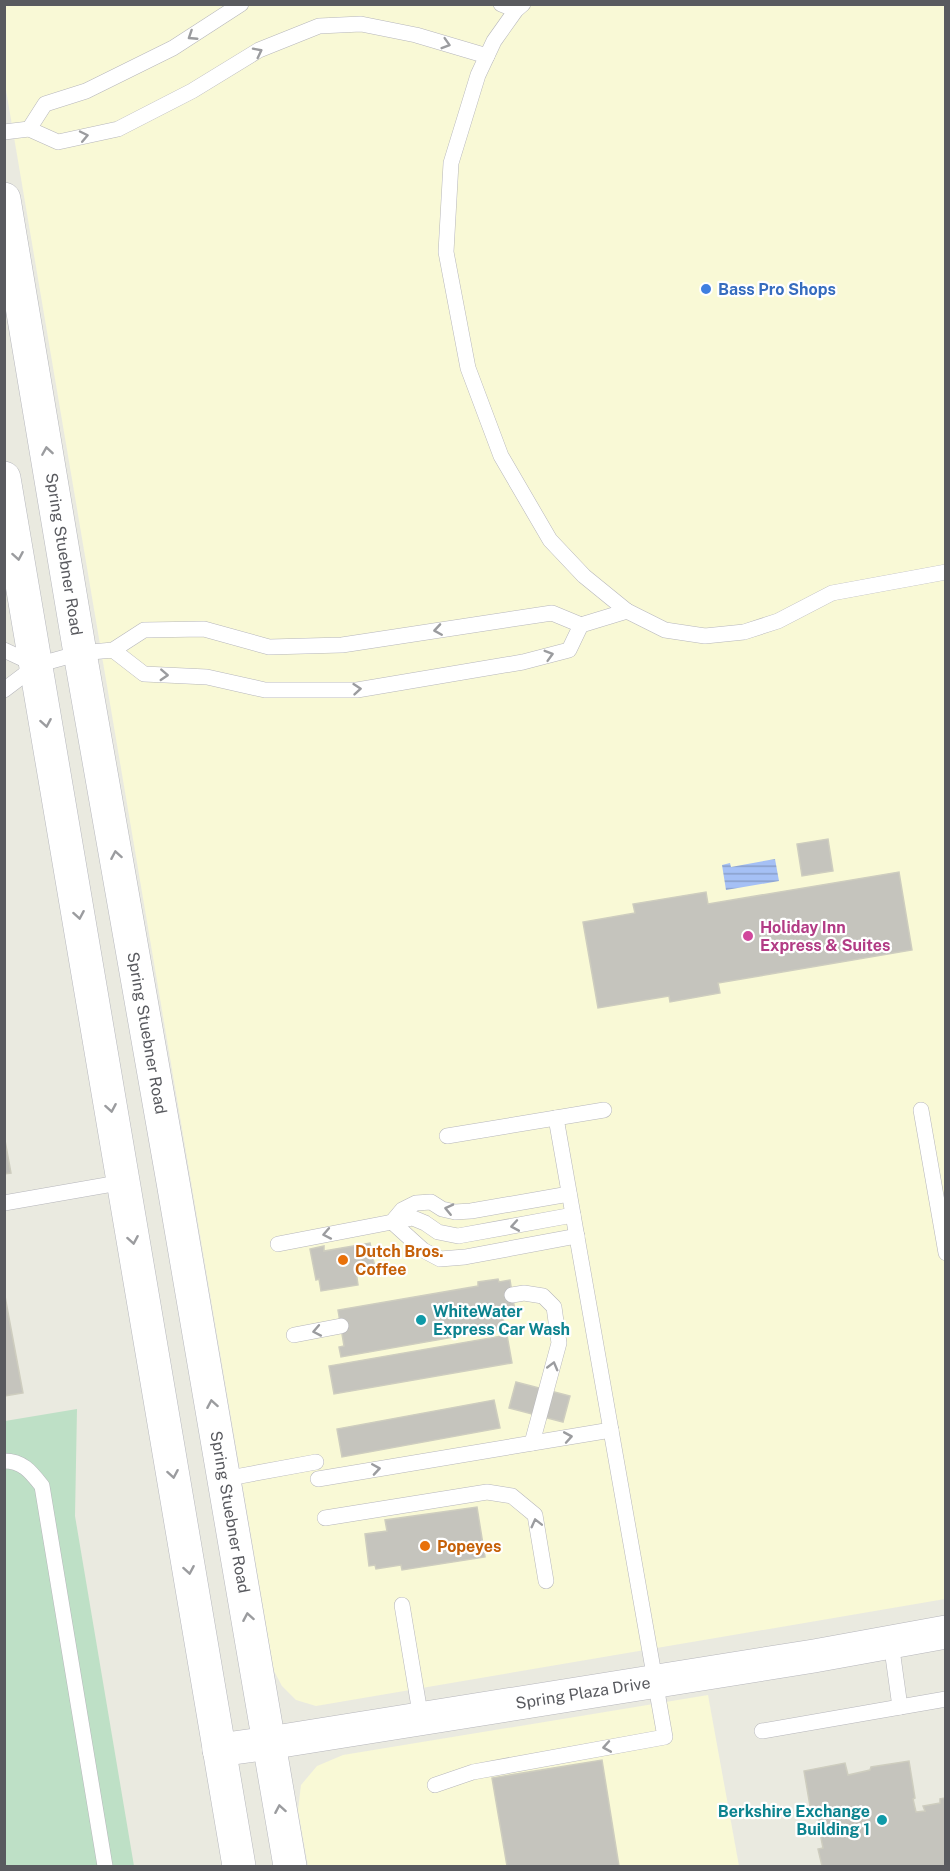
<svg xmlns="http://www.w3.org/2000/svg" width="950" height="1871" font-family="'Public Sans',sans-serif">
  <style>
    .commercial { fill: #f9f9d6 }
    .grass { fill: #bee0c6 }
    .water { fill: url(#water-rules) }
    .building { fill: #c5c4bd; stroke: #cecdbf; stroke-width: 1.5 }
    .lines { fill: none; stroke-linecap: round; stroke-linejoin: round }
    .service-casing { stroke: #b6b6bb; stroke-width: 16 }
    .tertiary-casing { stroke: #b6b6bb; stroke-width: 34 }
    .secondary-casing { stroke: #b6b7bd; stroke-width: 34 }
    .service { stroke: #fff; stroke-width: 15 }
    .tertiary { stroke: #fff; stroke-width: 33 }
    .secondary { stroke: #fff; stroke-width: 33 }
    .oneway { stroke: #9b9c9f }
    .shop-dot { fill: #3f7fe0; stroke: #fff; stroke-width: 2 }
    .hotel-dot { fill: #d1479c; stroke: #fff; stroke-width: 2 }
    .food-dot { fill: #e8710a; stroke: #fff; stroke-width: 2 }
    .culture-dot { fill: #0f9aa8; stroke: #fff; stroke-width: 2 }
    .labels { text-anchor: middle; dominant-baseline: central; stroke-width: 4.5; stroke-linejoin: round; paint-order: stroke }
    .shop-label { font-size: 16px; font-weight: bold; fill: #366cbe; stroke: #fff; text-anchor: start }
    .street-label { font-size: 16px; fill: #595a5f; stroke: #fff }
    .hotel-label { font-size: 16px; font-weight: bold; fill: #b23c85; stroke: #fff; text-anchor: start }
    .food-label { font-size: 16px; font-weight: bold; fill: #c56008; stroke: #fff; text-anchor: start }
    .culture-label { font-size: 16px; font-weight: bold; fill: #0d838f; stroke: #fff; text-anchor: start }
  </style>
  <defs>
    <pattern id="water-rules" width="6" height="5" patternUnits="userSpaceOnUse" patternTransform="scale(1.5)"><rect width="6" height="5" fill="#a5c0f5"/><path d="M0 2.5h6" fill="none" stroke="#899fca"/></pattern>
  </defs>
  <rect width="100%" height="100%" fill="#eaeae0"/>
  <g class="commercial">
    <path d="M4 5H945V1599L316 1706 296 1700 282 1686 274 1671 5 84Z"/>
    <path d="M708 1695 739 1866H308L298 1810 301 1785 317 1766 343 1755Z"/>
  </g>
  <path class="grass" d="M77 1409 75 1516 134 1866H5V1421Z"/>
  <path class="water" d="M775 859 779 881 726 890 722 865 730 863 731 867Z"/>
  <g class="building">
    <path d="M828 839 833 871 802 876 797 844Z"/>
    <path d="M899 872 912 950 718 983 720 993 670 1002 669 996 598 1008 583 922 635 913 633 904 706 892 708 904Z"/>
    <path d="M4 1135 11 1173 4 1174Z"/>
    <path d="M370 1243 375 1268 356 1271 358 1285 321 1291 319 1279 316 1280 310 1249 324 1246V1251Z"/>
    <path d="M498 1279 499 1282 510 1280 515 1311 502 1313 505 1328 341 1357 339 1347 344 1346 338 1310 478 1286V1282Z"/>
    <path d="M4 1291 23 1393 4 1396Z"/>
    <path d="M507 1335 512 1363 334 1394 329 1366Z"/>
    <path d="M516 1382 570 1396 563 1422 509 1408Z"/>
    <path d="M494 1400 500 1428 342 1457 337 1429Z"/>
    <path d="M477 1507 485 1557 402 1570 401 1565 376 1569 375 1565 369 1566 365 1534 387 1531 385 1520Z"/>
    <path d="M602 1760 619 1866H507L492 1778Z"/>
    <path d="M909 1761 915 1798 913 1799 916 1812 925 1811 923 1806 940 1803V1799L946 1798V1866H822L818 1849 823 1848 820 1833H823V1829L820 1828 817 1812H811L804 1771 845 1763 848 1775 870 1770 871 1767Z"/>
  </g>
  <g class="lines">
    <defs>
      <g id="service">
        <path d="M501 4 516 10"/>
        <path d="M523 4 516 10 494 41 478 75 451 163 446 252 468 368 501 456 550 540 584 576 627 611"/>
        <path d="M29 129 45 104 86 91 173 48 241 4"/>
        <path d="M4 132 29 129 58 142 118 129 192 91 259 50 319 26 361 24 416 35 487 56"/>
        <path d="M581 625 627 611 665 630 705 636 744 632 778 621 832 593 946 572"/>
        <path d="M4 650 34 664"/>
        <path d="M4 690 37 665 80 653 113 650 144 630 204 629 269 647 342 645 552 613 581 625 569 650 523 662 357 690H265L207 677 144 674 113 650"/>
        <path d="M921 1110 946 1253"/>
        <path d="M447 1136 604 1110"/>
        <path d="M569 1194 471 1211 455 1212 442 1209 431 1202 416 1203 402 1210 392 1222 423 1250 440 1259 465 1257 577 1236"/>
        <path d="M4 1203 124 1182"/>
        <path d="M278 1244 413 1218 425 1223 438 1232 458 1236 573 1215"/>
        <path d="M512 1295 524 1293 543 1296 554 1307 559 1343 532 1443"/>
        <path d="M294 1335 341 1326"/>
        <path d="M4 1461C23 1461 31 1472 42 1486L105 1866"/>
        <path d="M224 1479 316 1462"/>
        <path d="M318 1479 611 1430"/>
        <path d="M325 1518 487 1492 512 1496 535 1515 546 1581"/>
        <path d="M402 1605 421 1719"/>
        <path d="M891 1642 900 1707"/>
        <path d="M762 1731 946 1699"/>
        <path d="M435 1785 473 1772 665 1737 556 1118"/>
      </g>
      <path id="tertiary" d="M219 1750 269 1743 814 1656 946 1632"/>
      <g id="secondary">
        <path d="M4 199 80 653 173 1182 290 1866"/>
        <path d="M4 478 239 1866"/>
      </g>
    </defs>
    <use href="#service" class="service-casing"/>
    <use href="#tertiary" class="tertiary-casing"/>
    <use href="#secondary" class="secondary-casing"/>
    <use href="#service" class="service"/>
    <use href="#tertiary" class="tertiary"/>
    <use href="#secondary" class="secondary"/>
  </g>
  <defs><path id="oneway-chevron" d="M-2-3.5L2.5 0L-2 3.5" fill="none" stroke-width="1.6" stroke-linecap="round" stroke-linejoin="round" transform="scale(1.5)"/></defs>
  <g class="oneway">
    <use href="#oneway-chevron" transform="translate(192 36) rotate(147)"/>
    <use href="#oneway-chevron" transform="translate(446 44) rotate(17)"/>
    <use href="#oneway-chevron" transform="translate(258 52) rotate(-27)"/>
    <use href="#oneway-chevron" transform="translate(84 136) rotate(-12)"/>
    <use href="#oneway-chevron" transform="translate(47 451) rotate(-99)"/>
    <use href="#oneway-chevron" transform="translate(18 556) rotate(80)"/>
    <use href="#oneway-chevron" transform="translate(438 630) rotate(171)"/>
    <use href="#oneway-chevron" transform="translate(549 655) rotate(-16)"/>
    <use href="#oneway-chevron" transform="translate(164 675) rotate(3)"/>
    <use href="#oneway-chevron" transform="translate(357 689) rotate(-5)"/>
    <use href="#oneway-chevron" transform="translate(46 723) rotate(80)"/>
    <use href="#oneway-chevron" transform="translate(116 855) rotate(-100)"/>
    <use href="#oneway-chevron" transform="translate(79 915) rotate(80)"/>
    <use href="#oneway-chevron" transform="translate(111 1108) rotate(80)"/>
    <use href="#oneway-chevron" transform="translate(449 1209) rotate(-167)"/>
    <use href="#oneway-chevron" transform="translate(515 1226) rotate(170)"/>
    <use href="#oneway-chevron" transform="translate(327 1234) rotate(169)"/>
    <use href="#oneway-chevron" transform="translate(133 1240) rotate(80)"/>
    <use href="#oneway-chevron" transform="translate(317 1331) rotate(169)"/>
    <use href="#oneway-chevron" transform="translate(553 1366) rotate(-75)"/>
    <use href="#oneway-chevron" transform="translate(212 1404) rotate(-100)"/>
    <use href="#oneway-chevron" transform="translate(568 1437) rotate(-10)"/>
    <use href="#oneway-chevron" transform="translate(376 1469) rotate(-9)"/>
    <use href="#oneway-chevron" transform="translate(173 1474) rotate(80)"/>
    <use href="#oneway-chevron" transform="translate(536 1523) rotate(-104)"/>
    <use href="#oneway-chevron" transform="translate(189 1570) rotate(80)"/>
    <use href="#oneway-chevron" transform="translate(248 1617) rotate(-100)"/>
    <use href="#oneway-chevron" transform="translate(607 1747) rotate(170)"/>
    <use href="#oneway-chevron" transform="translate(280 1809) rotate(-100)"/>
  </g>
  <circle class="shop-dot" cx="706" cy="289" r="6"/>
  <circle class="hotel-dot" cx="748" cy="936" r="6"/>
  <g class="food-dot">
    <circle cx="343" cy="1260" r="6"/>
    <circle cx="425" cy="1546" r="6"/>
  </g>
  <g class="culture-dot">
    <circle cx="421" cy="1320" r="6"/>
    <circle cx="882" cy="1820" r="6"/>
  </g>
  <g class="labels">
    <g class="shop-label">
      <text x="718" y="289">Bass Pro Shops</text>
    </g>
    <g class="street-label">
      <text transform="translate(64 554) rotate(81)">Spring Stuebner Road</text>
      <text transform="translate(147 1033) rotate(80)">Spring Stuebner Road</text>
      <text transform="translate(230 1512) rotate(80)">Spring Stuebner Road</text>
      <text transform="translate(583 1693) rotate(-9)">Spring Plaza Drive</text>
    </g>
    <g class="hotel-label">
      <text x="760" y="927">Holiday Inn<tspan x="760" dy="18">Express &amp; Suites</tspan></text>
    </g>
    <g class="food-label">
      <text x="355" y="1251">Dutch Bros.<tspan x="355" dy="18">Coffee</tspan></text>
      <text x="437" y="1546">Popeyes</text>
    </g>
    <g class="culture-label">
      <text x="433" y="1311">WhiteWater<tspan x="433" dy="18">Express Car Wash</tspan></text>
      <text x="870" y="1811" text-anchor="end">Berkshire Exchange<tspan x="870" dy="18">Building 1</tspan></text>
    </g>
  </g>
  <rect width="950" height="1871" fill="none" stroke="#595a5f" stroke-width="12"/>
</svg>
